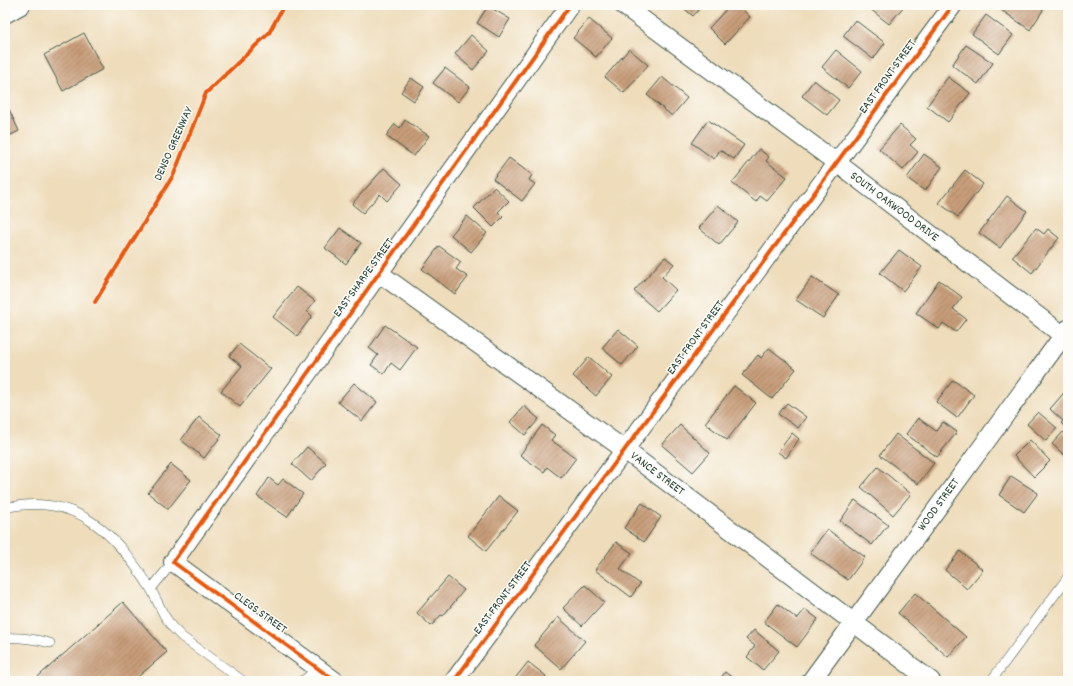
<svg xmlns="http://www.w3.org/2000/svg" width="1073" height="686" font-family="Dekko,sans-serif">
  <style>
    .building { fill: url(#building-hatch) }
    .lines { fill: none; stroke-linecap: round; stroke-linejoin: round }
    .service-casing { stroke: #3e5548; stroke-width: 10 }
    .minor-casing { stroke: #3e5548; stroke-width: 20 }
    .service { stroke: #fff; stroke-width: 9 }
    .minor { stroke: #fff; stroke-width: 18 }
    .cycleway-casing { stroke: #fdfcf7; stroke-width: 6 }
    .cycleway { stroke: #e8590c; stroke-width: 4 }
    .labels { text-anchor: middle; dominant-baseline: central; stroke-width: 3; stroke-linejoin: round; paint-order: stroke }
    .street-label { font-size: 12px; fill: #1f3d34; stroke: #fdfcf7 }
  </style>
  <defs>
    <pattern id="building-hatch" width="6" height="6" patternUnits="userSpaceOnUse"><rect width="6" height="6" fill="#c89d79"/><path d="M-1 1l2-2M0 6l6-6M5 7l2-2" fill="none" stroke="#a28164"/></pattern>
  </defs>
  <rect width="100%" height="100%" fill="#fdfcf7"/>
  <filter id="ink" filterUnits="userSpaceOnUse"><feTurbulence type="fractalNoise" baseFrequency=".025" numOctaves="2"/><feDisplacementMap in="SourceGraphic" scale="8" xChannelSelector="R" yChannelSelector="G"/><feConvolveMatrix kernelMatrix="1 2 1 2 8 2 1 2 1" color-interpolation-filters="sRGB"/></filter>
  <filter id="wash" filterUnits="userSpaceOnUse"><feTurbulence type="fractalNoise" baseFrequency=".012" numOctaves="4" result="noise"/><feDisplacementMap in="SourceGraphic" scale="16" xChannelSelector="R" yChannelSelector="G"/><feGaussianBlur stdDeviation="0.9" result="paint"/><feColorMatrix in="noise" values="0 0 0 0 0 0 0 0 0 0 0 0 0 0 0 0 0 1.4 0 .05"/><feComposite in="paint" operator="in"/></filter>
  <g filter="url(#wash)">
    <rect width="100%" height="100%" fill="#eedcba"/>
    <g id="blocks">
      <g class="building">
        <path d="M680 5H703L693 16Z"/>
        <path d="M730 5H738L750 17 725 44 709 28Z"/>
        <path d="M871 5H905L889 24 869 8Z"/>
        <path d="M994 5H1042L1045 7 1030 30Z"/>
        <path d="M488 6 510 19 499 37 477 23Z"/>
        <path d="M986 15 1013 35 999 54 972 34Z"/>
        <path d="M589 19 612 38 596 57 573 38Z"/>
        <path d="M855 20 885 43 873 59 843 36Z"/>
        <path d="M84 33 103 69 63 91 44 55Z"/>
        <path d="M471 35 489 51 473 70 455 54Z"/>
        <path d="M966 45 993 63 978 84 952 65Z"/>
        <path d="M629 49 648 65 624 93 605 77Z"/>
        <path d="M836 50 862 71 848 88 822 67Z"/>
        <path d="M445 68 470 87 458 102 433 83Z"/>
        <path d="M662 77 687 98 672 116 647 95Z"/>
        <path d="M948 77 970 93 948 122 927 106Z"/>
        <path d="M411 78 424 87 414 101 401 92Z"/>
        <path d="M814 80 839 100 827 115 802 96Z"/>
        <path d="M7 105 19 131 5 138V106Z"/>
        <path d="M405 120 429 136 414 156 386 136 395 124 400 128Z"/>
        <path d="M708 120 744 145 734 159 720 150 714 159 692 143Z"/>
        <path d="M900 125 916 139 910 145 918 152 903 170 879 149Z"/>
        <path d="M759 149 769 157 766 161 787 177 767 201 760 196 756 202 732 183Z"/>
        <path d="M924 154 942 167 925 191 907 178Z"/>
        <path d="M509 158 532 175 529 180 535 184 522 201 493 179Z"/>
        <path d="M384 168 402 184 387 201 380 194 363 213 352 204Z"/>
        <path d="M965 170 983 184 958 217 939 203Z"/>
        <path d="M494 187 509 201 498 212 503 217 493 227 474 208Z"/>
        <path d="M1007 196 1027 211 1000 248 979 233Z"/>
        <path d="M718 205 738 222 719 245 699 228Z"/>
        <path d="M467 216 487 233 471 252 451 235Z"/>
        <path d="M340 228 361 243 346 264 325 248Z"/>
        <path d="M1036 228 1044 234 1048 229 1059 238 1032 273 1012 257Z"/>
        <path d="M439 246 461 262 456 269 468 277 455 294 422 269Z"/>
        <path d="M899 250 922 267 903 291 880 273Z"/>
        <path d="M665 257 674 264 662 277 676 290 657 311 634 291Z"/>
        <path d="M812 277 839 295 823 318 796 300Z"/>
        <path d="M939 280 962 297 953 309 966 319 956 332 943 323 939 329 916 313Z"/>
        <path d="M297 287 315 301 307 311 312 316 297 336 273 317Z"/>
        <path d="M385 325 417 347 400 370 391 363 384 374 371 365 378 355 369 348Z"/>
        <path d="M618 329 638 346 622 365 602 348Z"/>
        <path d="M239 344 271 369 240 407 221 391 242 366 229 356Z"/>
        <path d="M769 348 796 369 772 399 742 375 758 355 761 358Z"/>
        <path d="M589 357 612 377 596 396 573 376Z"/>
        <path d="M953 380 974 395 957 418 936 402Z"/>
        <path d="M354 383 377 402 362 421 338 402Z"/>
        <path d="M734 386 756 403 727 440 705 423Z"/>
        <path d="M1068 388V429L1061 423 1063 421 1050 409Z"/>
        <path d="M787 403 806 417 798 428 778 414Z"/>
        <path d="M524 406 539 419 525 435 510 422Z"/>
        <path d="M1038 412 1057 428 1046 441 1027 424Z"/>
        <path d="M199 417 222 435 204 458 181 440Z"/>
        <path d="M918 418 936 431 943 422 957 432 937 457 906 434Z"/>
        <path d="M542 425 555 435 551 440 576 458 561 478 547 467 544 472 520 455Z"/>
        <path d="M680 425 710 453 693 472 662 445Z"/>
        <path d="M1063 432 1068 437V458L1052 444Z"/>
        <path d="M792 433 799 439 786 458 778 452Z"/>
        <path d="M896 434 934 463 918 484 880 455Z"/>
        <path d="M1030 440 1050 461 1034 477 1014 456Z"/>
        <path d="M307 447 326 463 311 481 292 464Z"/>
        <path d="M171 464 191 480 168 509 148 493Z"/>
        <path d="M878 467 911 494 893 515 861 487Z"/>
        <path d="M1011 476 1038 493 1024 512 999 495Z"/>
        <path d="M269 478 278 485 283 479 303 494 287 517 257 496Z"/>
        <path d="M499 496 518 511 486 551 468 536Z"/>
        <path d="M855 500 888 525 872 545 840 521Z"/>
        <path d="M642 503 661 517 644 542 624 528Z"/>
        <path d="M827 529 865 557 848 580 810 553Z"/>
        <path d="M616 542 632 553 620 569 640 584 631 597 595 570Z"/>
        <path d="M960 551 983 570 967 589 945 570Z"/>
        <path d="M448 577 464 590 443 616 441 615 431 626 417 613Z"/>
        <path d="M585 585 604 602 582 626 563 608Z"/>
        <path d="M915 593 966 637 948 657 898 613Z"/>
        <path d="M123 602 167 652 133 681H33Z"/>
        <path d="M778 604 797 619 805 609 818 619 797 647 764 622Z"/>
        <path d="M558 617 585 641 561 669 534 645Z"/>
        <path d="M754 630 779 651 763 670 747 657 755 646 746 639Z"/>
        <path d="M528 662 546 676 542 681H513Z"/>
        <path d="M725 672 737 681H719Z"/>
      </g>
    </g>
  </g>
  <g filter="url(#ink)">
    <use href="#blocks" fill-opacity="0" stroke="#3e5548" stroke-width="1"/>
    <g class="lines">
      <defs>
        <g id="service">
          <path d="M5 508C77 492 115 533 151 589"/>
          <path d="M173 562 151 589 164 615 172 627 182 637 243 681"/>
          <path d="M5 638C21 637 34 639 50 643"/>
          <path d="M301 681 307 678 316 667"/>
          <path d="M991 681 1068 577"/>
        </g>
        <g id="minor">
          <path d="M623 5 837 163 1068 339"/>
          <path d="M5 14 21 5"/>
          <path d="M379 273 625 450 931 681"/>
          <path d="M335 681 173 562 570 5"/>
          <path d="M454 681 953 5"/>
          <path d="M811 681 1068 329"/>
        </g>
      </defs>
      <use href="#service" class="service-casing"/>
      <use href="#minor" class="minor-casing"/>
      <use href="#service" class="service"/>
      <use href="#minor" class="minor"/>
      <defs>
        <g id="cycleway">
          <path d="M95 302 174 174 206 93 269 33 284 5"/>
          <path d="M335 681 173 562 570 5"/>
          <path d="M454 681 953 5"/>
        </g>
      </defs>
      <use href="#cycleway" class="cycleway-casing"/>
      <use href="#cycleway" class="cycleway"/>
    </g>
  </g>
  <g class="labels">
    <g class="street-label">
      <text transform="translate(888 77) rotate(-54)">EAST FRONT STREET</text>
      <text transform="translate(174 144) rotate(-66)">DENSO GREENWAY</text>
      <text transform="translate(894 207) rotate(37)">SOUTH OAKWOOD DRIVE</text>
      <text transform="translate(364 278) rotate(-54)">EAST SHARPE STREET</text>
      <text transform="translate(696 338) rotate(-54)">EAST FRONT STREET</text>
      <text transform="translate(657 474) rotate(37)">VANCE STREET</text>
      <text transform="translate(939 505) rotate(-54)">WOOD STREET</text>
      <text transform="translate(503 598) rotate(-53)">EAST FRONT STREET</text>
      <text transform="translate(260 613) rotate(36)">CLEGS STREET</text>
    </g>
  </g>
  <rect width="1073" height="686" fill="none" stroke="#fdfcf7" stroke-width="20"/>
</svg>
